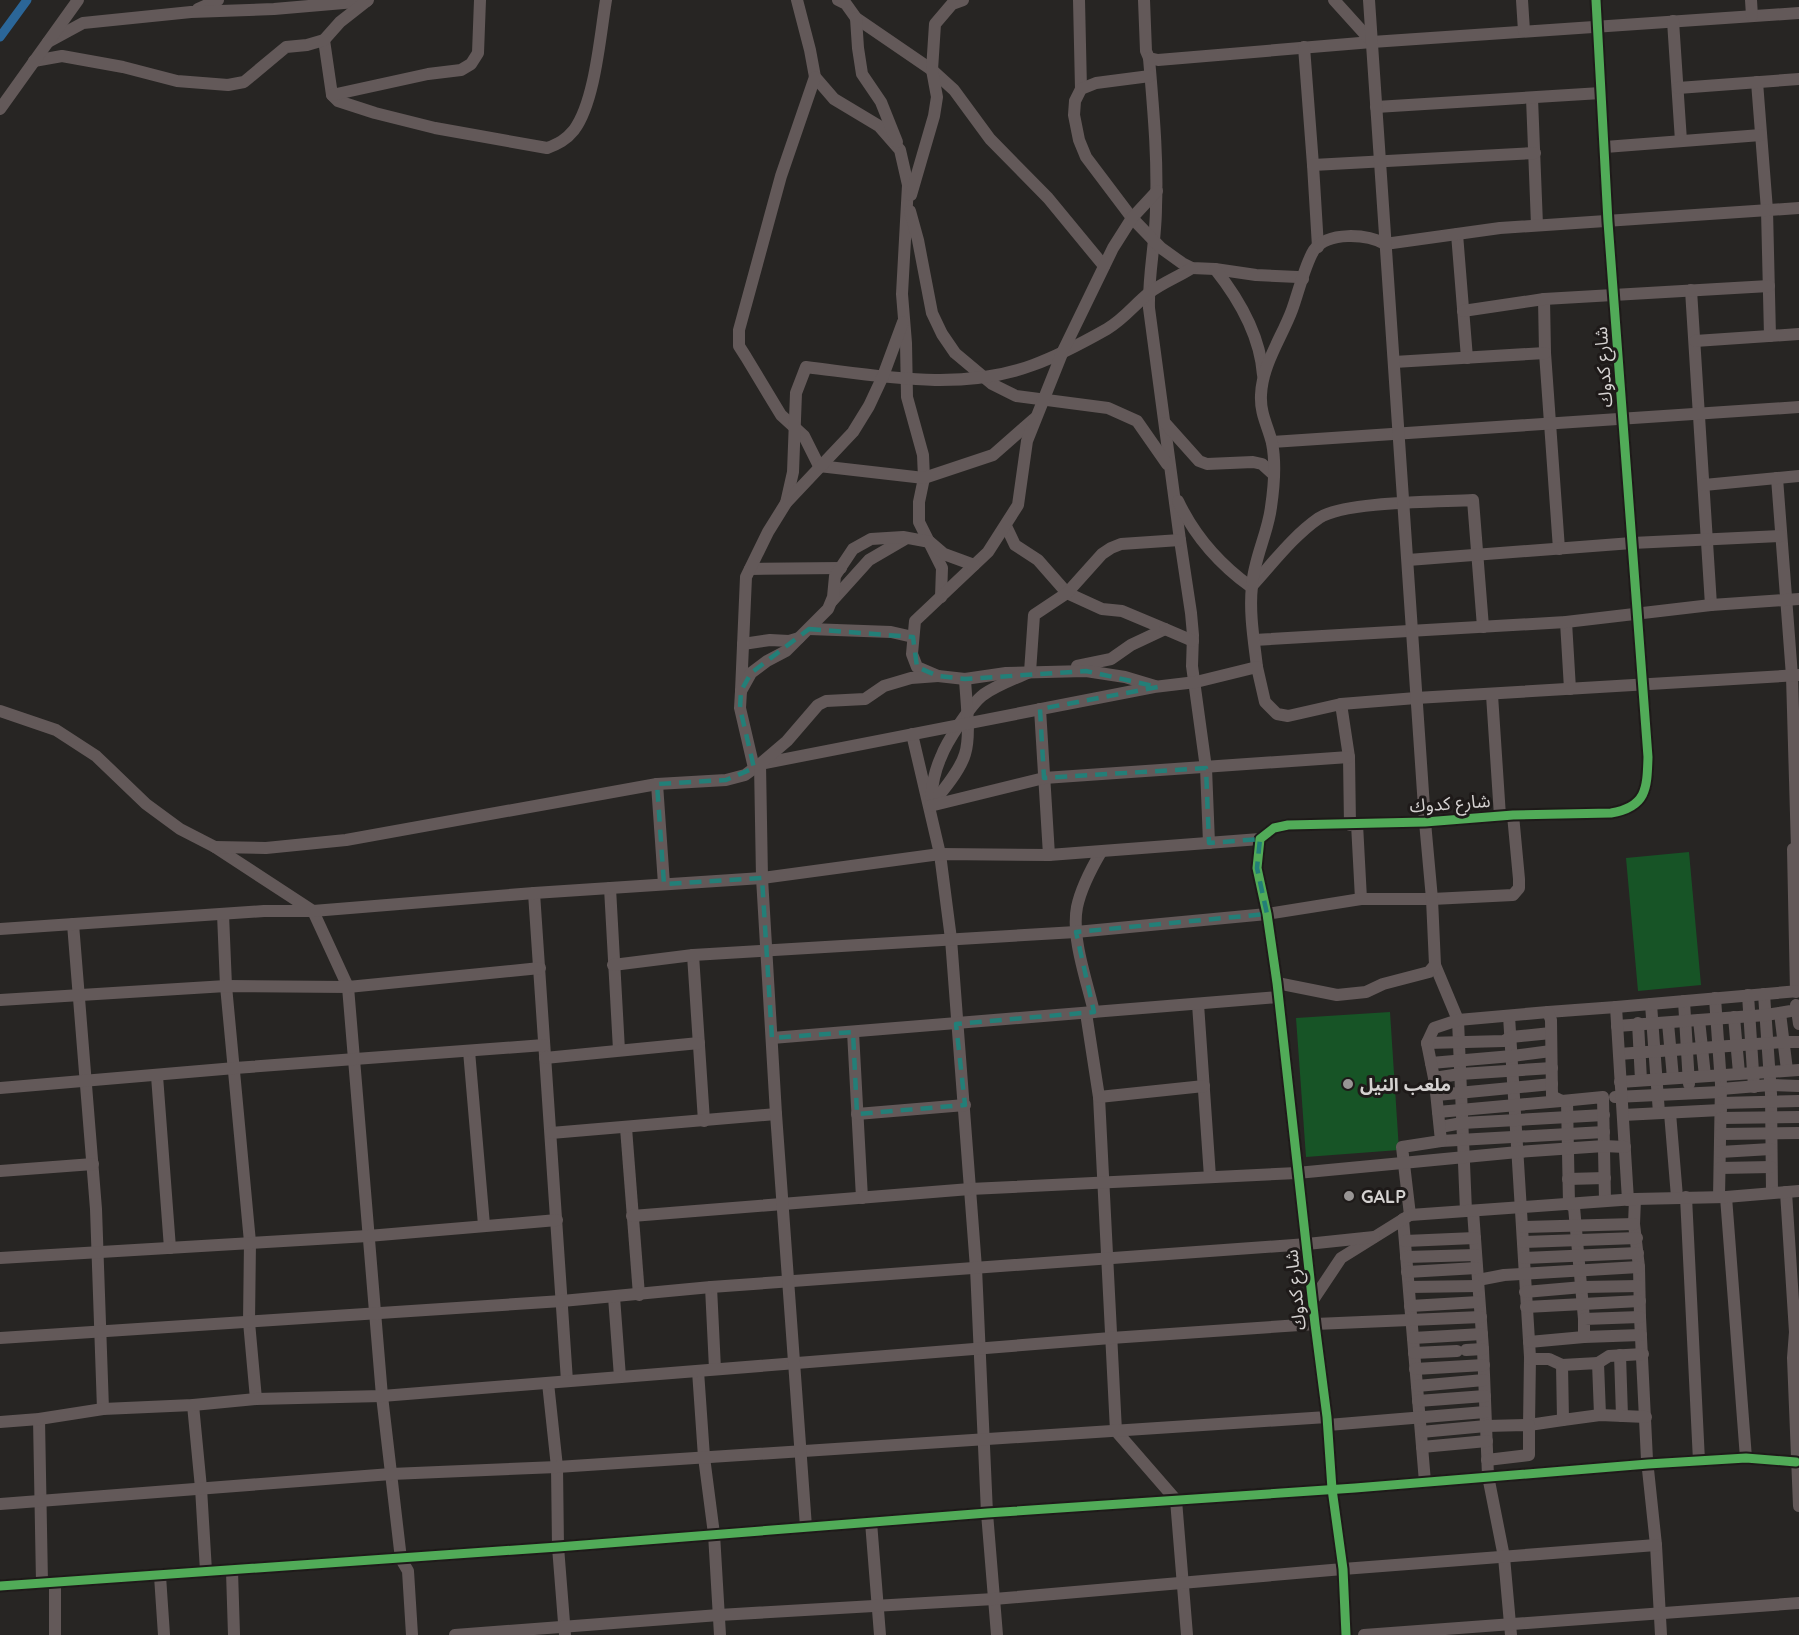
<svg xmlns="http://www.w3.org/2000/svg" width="1799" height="1635" font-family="Quicksand,'Noto Sans Arabic',sans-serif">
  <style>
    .pitch { fill: #175426 }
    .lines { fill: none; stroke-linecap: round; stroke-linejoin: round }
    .canal { stroke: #2b6698; stroke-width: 9 }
    .minor { stroke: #635959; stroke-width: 12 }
    .cycleway-casing { stroke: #1e1a19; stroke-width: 13 }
    .cycleway { stroke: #51ab58; stroke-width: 9 }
    .marked { fill: none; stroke: #237f78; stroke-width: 4.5; stroke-dasharray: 12 8; stroke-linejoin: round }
    .poi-dot { fill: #989594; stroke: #1e1a19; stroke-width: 2 }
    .labels { text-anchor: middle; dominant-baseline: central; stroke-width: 6; stroke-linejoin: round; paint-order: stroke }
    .street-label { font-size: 18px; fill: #d5d2d1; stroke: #1e1a19 }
    .poi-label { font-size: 18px; font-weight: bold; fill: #d5d2d1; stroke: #1e1a19; text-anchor: start }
  </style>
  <rect width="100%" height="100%" fill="#272523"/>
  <g class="pitch">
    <path d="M1689 852 1701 985 1638 991 1626 858Z"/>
    <path d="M1390 1012 1399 1150 1306 1157 1296 1018Z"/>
  </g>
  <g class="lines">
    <path class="canal" d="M0 37 27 0"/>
    <g class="minor">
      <path d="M797 0 810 50 815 77 834 99 879 126 900 150 908 185 902 294 906 343 907 397 923 455 924 478 919 502V522L942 568 941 597"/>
      <path d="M838 0 846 4 856 18 932 70 954 90 990 139 1048 198 1104 266"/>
      <path d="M1079 0 1081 89"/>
      <path d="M1144 0 1146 51 1149 58 1158 60 1372 42 1799 13"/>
      <path d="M1334 0 1372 42"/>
      <path d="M1522 0 1524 31"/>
      <path d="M1751 0 1752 16"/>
      <path d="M198 9 218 0"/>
      <path d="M856 18 858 48 862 74 881 102 897 142"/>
      <path d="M1673 21 1681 141"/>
      <path d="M324 40 332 95 338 101 375 113 435 128 547 148C558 144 566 140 574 130 595 102 600 36 606 0"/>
      <path d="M48 42 83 23 191 12 274 9 367 1"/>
      <path d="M1304 47 1313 165"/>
      <path d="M1149 58C1153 107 1158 157 1156 207 1156 241 1148 274 1149 308L1180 540 1191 613 1193 635 1192 666 1206 768 1209 843"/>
      <path d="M34 61 62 56 123 67 177 81 228 85 244 82 286 47 307 45 324 40 340 22 368 0"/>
      <path d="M1150 76 1096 83 1081 89 1075 101 1074 115 1079 140 1086 157 1132 218 1161 248 1182 263 1192 268 1215 269 1256 275 1298 277 1303 279"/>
      <path d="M815 77 781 176 739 330V346L746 357 781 415 804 436 819 466 924 478 993 455 1034 419"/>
      <path d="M1757 82 1767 210 1770 336"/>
      <path d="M1678 88 1799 79"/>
      <path d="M332 95 428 74 461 70 471 64 478 53 480 0"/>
      <path d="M1532 98 1537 225"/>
      <path d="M1376 107 1601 93"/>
      <path d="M0 109 78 0"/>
      <path d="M1605 147 1761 135"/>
      <path d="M911 195 934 116 937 97 932 70 935 24 952 4 963 0"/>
      <path d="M910 211 918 240 932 313 942 334 955 353 992 384 1016 396 1108 408 1137 421 1167 464"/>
      <path d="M1457 234 1467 358"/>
      <path d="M1318 247 1313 165 1535 153"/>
      <path d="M1215 269C1239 299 1260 335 1263 375"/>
      <path d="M1691 290 1711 605"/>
      <path d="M1544 299 1545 353 1559 549"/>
      <path d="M1463 311 1544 299 1769 286"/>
      <path d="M1695 341 1799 334"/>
      <path d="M1394 362 1545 353"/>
      <path d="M1165 423 1199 461 1207 464 1253 462 1262 464 1273 474"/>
      <path d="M1272 442 1799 407"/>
      <path d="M1777 478 1792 676 1797 849"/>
      <path d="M1704 485 1799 476"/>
      <path d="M1178 501C1195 537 1219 564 1251 587 1273 563 1293 536 1319 518 1345 501 1439 502 1473 500L1483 627"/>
      <path d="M786 503 793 472 796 393 806 367C880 376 961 392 1033 365 1058 356 1084 342 1107 329 1124 319 1134 305 1149 293 1162 283 1178 277 1192 268"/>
      <path d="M1006 526 1015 545 1038 560 1067 593 1102 609 1122 611 1165 629 1131 645 1111 659 1077 666"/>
      <path d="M1408 560 1632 543 1781 536"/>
      <path d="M750 569 841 568"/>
      <path d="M832 601 869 560 905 539"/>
      <path d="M1566 622 1570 689"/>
      <path d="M809 629 891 632 913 637"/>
      <path d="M1165 629 1193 641"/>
      <path d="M1254 640 1566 622 1711 605 1799 599"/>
      <path d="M743 644 770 640 789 641 799 638"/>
      <path d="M1257 667C1254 641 1249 612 1252 586 1254 558 1268 533 1271 507 1274 487 1276 463 1272 443 1268 426 1260 414 1261 395 1262 365 1282 337 1292 310 1298 294 1305 264 1314 250 1328 231 1367 234 1385 244L1500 228 1799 208"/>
      <path d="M1155 686 1125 677 1086 671 1006 673 965 679 938 676 917 667 912 654 915 621 988 552 1018 505 1027 441 1063 351 1113 248 1132 218 1157 191"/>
      <path d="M741 691 746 577 768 532 786 503 853 432 869 406 883 376 903 322"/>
      <path d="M1492 695 1500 816"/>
      <path d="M1341 704 1349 757 1350 825"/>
      <path d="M1040 709 1049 855"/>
      <path d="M0 711 56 730 96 756 146 804 180 829 215 847 313 911 348 987 382 1396 401 1559 408 1571 412 1635"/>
      <path d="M912 734 940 854 951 939 976 1268 987 1513 997 1635"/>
      <path d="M754 768 740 708 741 691 751 673 767 661 786 651 828 609 833 597 835 576 853 549 871 539 903 537 930 542 944 554 974 565"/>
      <path d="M657 784 664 884"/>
      <path d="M931 799C932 785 935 770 941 757 946 743 971 704 983 695 997 685 1014 679 1030 672L1034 615 1067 593 1102 554 1111 548 1121 544 1180 540"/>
      <path d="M931 805C942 792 960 771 965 754 971 735 966 700 965 679"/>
      <path d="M930 806 1044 778 1349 757"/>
      <path d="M1357 824 1361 899"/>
      <path d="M215 847 266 848 346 840 657 784 726 780 745 775 760 764 1154 687 1196 682 1257 667 1265 702 1277 714 1288 716 1341 704 1416 698 1799 675"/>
      <path d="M1101 852C1091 869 1081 888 1077 907 1071 938 1087 981 1094 1012L1086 1013 1099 1097 1116 1431 1176 1500 1187 1635"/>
      <path d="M610 888 619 1050"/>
      <path d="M534 893 567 1381"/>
      <path d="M223 914 226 986 250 1242 249 1322 256 1399"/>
      <path d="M73 924 96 1209 103 1409"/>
      <path d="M0 929 264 911H313L534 893 762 878 940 854 1049 855 1260 839"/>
      <path d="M693 955 704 1121"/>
      <path d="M613 965 693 955 1076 932 1267 914 1361 899H1432L1513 895 1519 888V879L1513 815"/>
      <path d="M1435 965 1458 1020 1466 1211"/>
      <path d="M1277 983 1337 995 1366 992 1383 984 1429 972 1435 965 1432 899 1425 822 1369 0"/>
      <path d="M1796 992 1793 849H1799"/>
      <path d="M1764 994 1771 1094 1772 1193"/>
      <path d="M1748 995 1754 1087"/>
      <path d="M1715 998 1721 1084 1719 1197"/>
      <path d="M0 1000 226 986 348 987 540 968"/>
      <path d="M1684 1001 1689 1084"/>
      <path d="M1198 1004 1210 1177"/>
      <path d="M1651 1004 1659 1113"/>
      <path d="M1797 1010 1799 1024"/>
      <path d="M1548 1012 1616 1007"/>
      <path d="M1780 1013 1787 1070"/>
      <path d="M1509 1016 1530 1357 1529 1425 1563 1420"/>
      <path d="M1734 1017 1739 1073"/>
      <path d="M1699 1020 1705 1076"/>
      <path d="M1638 1023 1641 1080"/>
      <path d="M1668 1023 1673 1078"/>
      <path d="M1617 1026 1766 1015 1797 1010 1796 1005"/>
      <path d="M853 1032 862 1198"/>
      <path d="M772 1038 1278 997"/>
      <path d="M1427 1043 1504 1041 1511 1037 1551 1033"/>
      <path d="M469 1051 484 1225"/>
      <path d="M1619 1054 1784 1042H1799"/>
      <path d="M545 1058 699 1043"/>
      <path d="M1431 1063 1512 1056 1551 1051"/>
      <path d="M157 1076 170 1248"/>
      <path d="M1434 1078 1460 1074 1552 1068"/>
      <path d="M1620 1082 1799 1070"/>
      <path d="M0 1088 235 1068 544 1045"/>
      <path d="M1721 1089 1770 1085 1799 1086"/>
      <path d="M1437 1095 1552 1084"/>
      <path d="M1099 1097 1204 1086"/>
      <path d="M1615 1097 1721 1092"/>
      <path d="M1567 1101 1569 1204 1574 1207 1584 1319"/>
      <path d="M1721 1103 1799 1101"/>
      <path d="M1438 1112 1561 1101"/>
      <path d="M1670 1113 1677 1197"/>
      <path d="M857 1114 965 1105"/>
      <path d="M1623 1115 1721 1110"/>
      <path d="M1721 1118 1799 1117"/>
      <path d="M1440 1127 1462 1123 1604 1115"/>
      <path d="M626 1128 639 1295"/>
      <path d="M551 1133 776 1114"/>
      <path d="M1721 1134 1799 1133"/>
      <path d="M1441 1141 1604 1132"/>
      <path d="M1720 1152 1771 1149"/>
      <path d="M1720 1168 1771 1167"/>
      <path d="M0 1171 93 1164"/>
      <path d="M1568 1179 1605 1178"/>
      <path d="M1786 1192 1795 1332 1793 1358 1799 1506"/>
      <path d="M1686 1197 1699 1461"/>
      <path d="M1726 1197 1746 1458"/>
      <path d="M1635 1199 1634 1224 1639 1267 1640 1317 1647 1460 1656 1545 1661 1635"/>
      <path d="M1628 1200 1616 1007 1799 991"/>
      <path d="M1473 1211 1483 1349 1488 1476 1504 1557 1511 1635"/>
      <path d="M1410 1215 1402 1147 1441 1141 1435 1083 1427 1043 1434 1028 1458 1020 1548 1012 1551 1020 1552 1096 1562 1101 1603 1097 1605 1201"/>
      <path d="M632 1216 970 1189 1297 1173 1518 1152 1604 1146 1625 1147"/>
      <path d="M1403 1219 1425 1482"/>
      <path d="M1523 1227 1634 1224"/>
      <path d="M1405 1241 1475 1238"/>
      <path d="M1523 1242 1637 1238"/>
      <path d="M1406 1257 1476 1255"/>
      <path d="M0 1258 368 1236 557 1220"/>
      <path d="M1524 1258 1638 1253"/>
      <path d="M1407 1272 1477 1268"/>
      <path d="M1478 1280 1504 1275 1639 1267"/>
      <path d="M711 1287 715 1369"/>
      <path d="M1409 1287 1478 1286"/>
      <path d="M1525 1292 1583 1287 1639 1286"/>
      <path d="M614 1297 620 1377"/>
      <path d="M1313 1300 1341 1258 1410 1215 1635 1199 1726 1197 1799 1191"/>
      <path d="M1410 1306 1479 1302"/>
      <path d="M1526 1307 1640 1301"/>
      <path d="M1584 1337 1641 1335"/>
      <path d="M0 1338 562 1301 711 1287 1307 1244 1374 1237"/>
      <path d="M1413 1338 1482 1334"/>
      <path d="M1529 1342 1584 1337V1319L1640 1317"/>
      <path d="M1466 1350 1483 1349"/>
      <path d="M1414 1353 1457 1351"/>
      <path d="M1620 1355 1622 1416"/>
      <path d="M1530 1359H1549L1562 1365"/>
      <path d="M1598 1363 1609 1356 1643 1354"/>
      <path d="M1415 1369 1484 1365"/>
      <path d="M698 1371 704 1457 714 1534 720 1635"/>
      <path d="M548 1383 557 1467 558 1547 565 1635"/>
      <path d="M1417 1386 1484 1380"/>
      <path d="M1418 1401 1485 1396"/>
      <path d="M193 1405 201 1488 206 1571"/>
      <path d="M1600 1415 1598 1363 1562 1365 1563 1420 1600 1415 1646 1417"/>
      <path d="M39 1419 42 1583"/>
      <path d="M0 1422 39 1419 103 1409 193 1405 256 1399 382 1396 1111 1338 1315 1324 1481 1317"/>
      <path d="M1328 1425 1485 1412"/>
      <path d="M1421 1432 1486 1426 1529 1425V1455L1487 1460"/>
      <path d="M1422 1447 1487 1441"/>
      <path d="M0 1504 391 1474 557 1467 1327 1417"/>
      <path d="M871 1522 880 1635"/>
      <path d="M806 1527 776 1114 762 878 760 764 787 741 818 705 826 701 865 699 884 686 911 678 938 676"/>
      <path d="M232 1571 234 1635"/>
      <path d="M160 1576 164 1635"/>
      <path d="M0 1586 558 1547 987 1513 1355 1488 1648 1464 1746 1458 1796 1462"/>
      <path d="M55 1635V1582"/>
      <path d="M455 1635 719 1615 994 1599 1343 1569 1656 1545"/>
      <path d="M1346 1635 1343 1569 1332 1489 1327 1417 1315 1324 1277 983 1267 914 1257 868 1260 839 1274 828 1288 825 1425 822 1513 815 1611 813C1647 807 1647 788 1648 757L1608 222 1596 0"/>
      <path d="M1364 1635 1799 1603"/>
    </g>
    <defs>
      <g id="cycleway">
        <path d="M0 1586 558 1547 987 1513 1355 1488 1648 1464 1746 1458 1796 1462"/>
        <path d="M1346 1635 1343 1569 1332 1489 1327 1417 1315 1324 1277 983 1267 914 1257 868 1260 839 1274 828 1288 825 1425 822 1513 815 1611 813C1647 807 1647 788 1648 757L1608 222 1596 0"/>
      </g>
    </defs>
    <use href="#cycleway" class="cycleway-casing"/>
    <use href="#cycleway" class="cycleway"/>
  </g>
  <path class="marked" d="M809 629 913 637 917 667 938 676 965 679 1086 671 1158 687 1040 709 1044 778 1206 768 1209 843 1260 839 1257 868 1267 914 1076 932 1094 1012 956 1024 965 1105 857 1114 853 1032 772 1038 762 878 664 884 657 784 726 780 754 768 740 708 741 691 751 673Z"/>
  <g class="poi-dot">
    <circle cx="1348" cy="1084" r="6"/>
    <circle cx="1349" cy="1196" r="6"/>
  </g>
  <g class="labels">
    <g class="street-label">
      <text transform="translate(1603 367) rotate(-94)">شارع كدوك</text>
      <text transform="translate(1450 803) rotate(-4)">شارع كدوك</text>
      <text transform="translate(1295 1290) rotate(-96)">شارع كدوك</text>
    </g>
    <g class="poi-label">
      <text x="1360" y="1084">ملعب النيل</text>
      <text x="1361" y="1196">GALP</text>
    </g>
  </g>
</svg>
